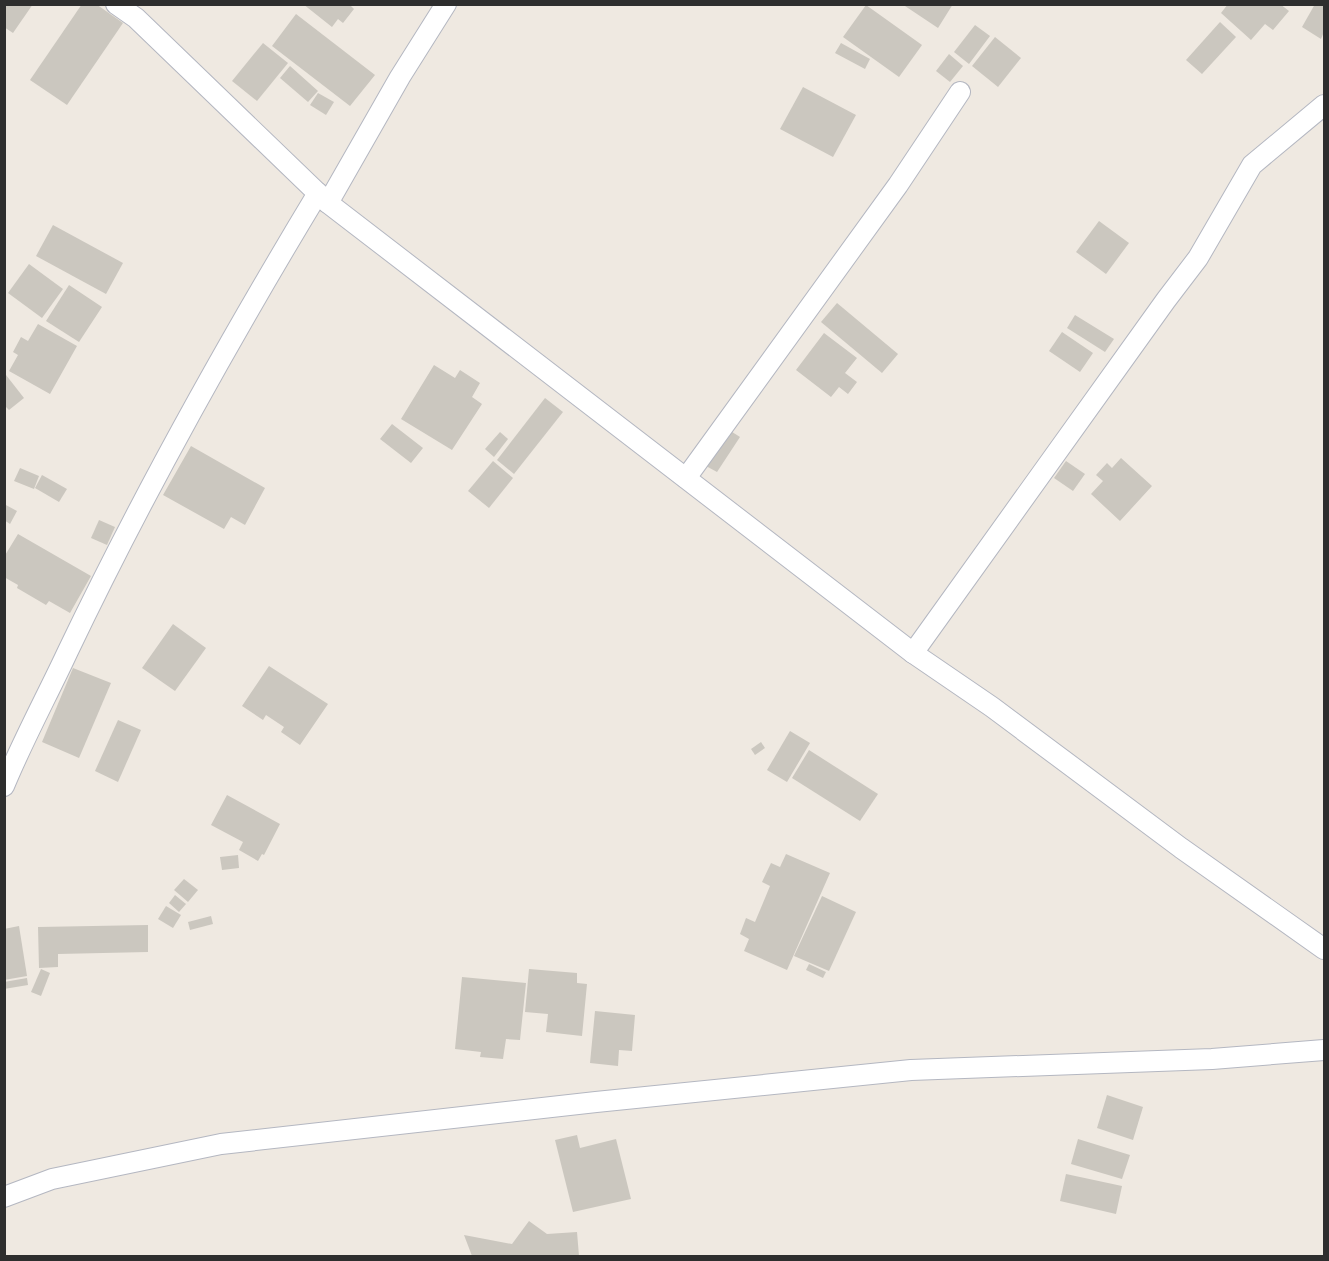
<svg xmlns="http://www.w3.org/2000/svg" width="1329" height="1261" font-family="'IBM Plex Sans',sans-serif">
  <style>
    .building { fill: #cbc7bf }
    .lines { fill: none; stroke-linecap: round; stroke-linejoin: round }
    .street-casing { stroke: #b4b7c1; stroke-width: 22 }
    .street { stroke: #fff; stroke-width: 20 }
  </style>
  <rect width="100%" height="100%" fill="#efe9e1"/>
  <!-- building -->
  <g class="building">
    <polygon points="4,4 33,4 13,33 4,27"/>
    <polygon points="82,4 96,4 123,23 67,105 30,80"/>
    <polygon points="303,4 349,4 354,9 343,23 338,19 332,27"/>
    <polygon points="902,4 953,4 938,28"/>
    <polygon points="1228,4 1280,4 1289,11 1273,30 1265,24 1251,40 1221,13"/>
    <polygon points="1315,4 1324,4 1324,32 1321,39 1302,27"/>
    <polygon points="866,5 922,45 899,77 843,37"/>
    <polygon points="296,14 375,75 350,106 272,46"/>
    <polygon points="1220,22 1236,37 1202,74 1186,60"/>
    <polygon points="975,25 990,36 969,64 954,52"/>
    <polygon points="995,37 1021,58 998,87 972,66"/>
    <polygon points="263,43 288,63 257,101 232,81"/>
    <polygon points="841,43 870,59 865,69 835,53"/>
    <polygon points="949,54 963,66 950,82 936,71"/>
    <polygon points="290,66 318,91 308,102 280,78"/>
    <polygon points="803,87 856,115 833,157 780,129"/>
    <polygon points="318,93 334,102 326,115 310,105"/>
    <polygon points="1099,221 1129,243 1106,274 1076,252"/>
    <polygon points="53,225 123,263 106,294 36,256"/>
    <polygon points="29,264 63,289 42,318 8,293"/>
    <polygon points="69,285 102,307 79,342 46,321"/>
    <polygon points="837,303 898,354 882,373 821,322"/>
    <polygon points="1075,315 1114,339 1105,352 1067,328"/>
    <polygon points="38,324 77,346 50,394 9,371 18,355 13,352 21,337 28,341"/>
    <polygon points="1062,332 1093,353 1080,372 1049,351"/>
    <polygon points="824,333 857,358 845,373 857,382 848,394 839,387 831,397 796,370"/>
    <polygon points="434,365 455,378 460,370 480,383 472,397 482,404 452,450 401,419"/>
    <polygon points="6,375 24,398 9,410 4,405"/>
    <polygon points="545,398 563,412 514,474 497,460"/>
    <polygon points="392,424 423,448 411,463 380,439"/>
    <polygon points="729,430 740,437 717,472 706,466"/>
    <polygon points="500,432 508,439 494,457 485,449"/>
    <polygon points="191,446 265,488 245,525 231,517 224,529 163,495"/>
    <polygon points="1121,458 1152,486 1120,521 1091,494 1103,481 1096,475 1107,463 1112,468"/>
    <polygon points="493,461 513,478 489,508 468,491"/>
    <polygon points="1066,461 1085,474 1073,491 1054,478"/>
    <polygon points="20,468 39,476 34,489 14,481"/>
    <polygon points="42,475 67,489 59,502 35,488"/>
    <polygon points="4,504 17,511 10,524 4,520"/>
    <polygon points="99,520 115,527 107,545 91,538"/>
    <polygon points="18,534 91,576 70,613 49,601 46,605 17,588 18,585 4,577 4,557"/>
    <polygon points="173,624 206,648 175,691 142,668"/>
    <polygon points="269,666 328,704 300,745 281,732 284,727 266,715 263,720 242,706"/>
    <polygon points="73,668 111,683 79,758 42,742"/>
    <polygon points="118,720 141,730 118,782 95,771"/>
    <polygon points="790,731 810,743 787,782 767,770"/>
    <polygon points="761,742 765,748 755,755 751,749"/>
    <polygon points="809,750 878,794 860,821 792,778"/>
    <polygon points="227,795 280,824 264,855 262,854 258,861 239,850 243,842 211,825"/>
    <polygon points="786,854 830,873 787,970 744,951 749,939 740,934 746,918 755,922 770,886 762,882 771,863 780,867"/>
    <polygon points="238,855 239,868 222,870 220,857"/>
    <polygon points="184,879 198,890 188,902 174,890"/>
    <polygon points="175,895 186,904 179,912 169,903"/>
    <polygon points="822,896 856,912 829,971 794,956"/>
    <polygon points="166,906 181,915 173,928 158,919"/>
    <polygon points="211,916 213,924 190,930 188,922"/>
    <polygon points="148,925 148,952 58,954 58,967 39,968 38,927"/>
    <polygon points="19,926 27,976 4,980 4,929"/>
    <polygon points="809,964 826,972 823,978 806,970"/>
    <polygon points="41,969 50,973 41,996 31,992"/>
    <polygon points="529,969 577,973 577,983 587,984 582,1036 546,1032 548,1014 525,1012"/>
    <polygon points="462,977 526,983 520,1040 506,1039 503,1059 480,1057 481,1052 455,1049"/>
    <polygon points="27,978 28,985 4,989 4,982"/>
    <polygon points="595,1011 635,1015 632,1051 619,1050 618,1066 590,1063"/>
    <polygon points="1107,1095 1143,1107 1133,1140 1097,1128"/>
    <polygon points="577,1135 580,1148 616,1139 631,1199 573,1212 555,1140"/>
    <polygon points="1078,1139 1130,1155 1122,1179 1071,1164"/>
    <polygon points="1066,1174 1122,1186 1116,1214 1060,1201"/>
    <polygon points="529,1221 547,1234 577,1232 579,1256 472,1256 464,1235 512,1244"/>
  </g>
  <g class="lines">
    <defs>
      <g id="street">
        <polyline points="116,4 136,18 328,203 913,653 992,707 1181,848 1324,949"/>
        <polyline points="328,203 400,77 446,4"/>
        <polyline points="686,478 898,185 960,92"/>
        <polyline points="913,653 1166,300 1198,258 1252,165 1324,105"/>
        <path d="M4 786C23 740 47 696 68 651 143 494 228 342 318 193"/>
        <polyline points="4,1197 52,1179 221,1144 596,1102 911,1070 1212,1059 1324,1050"/>
      </g>
    </defs>
    <!-- street casing -->
    <use href="#street" class="street-casing"/>
    <!-- street -->
    <use href="#street" class="street"/>
  </g>
  <!-- border -->
  <rect width="1329" height="1261" fill="none" stroke="#2e2e2e" stroke-width="12"/>
</svg>
